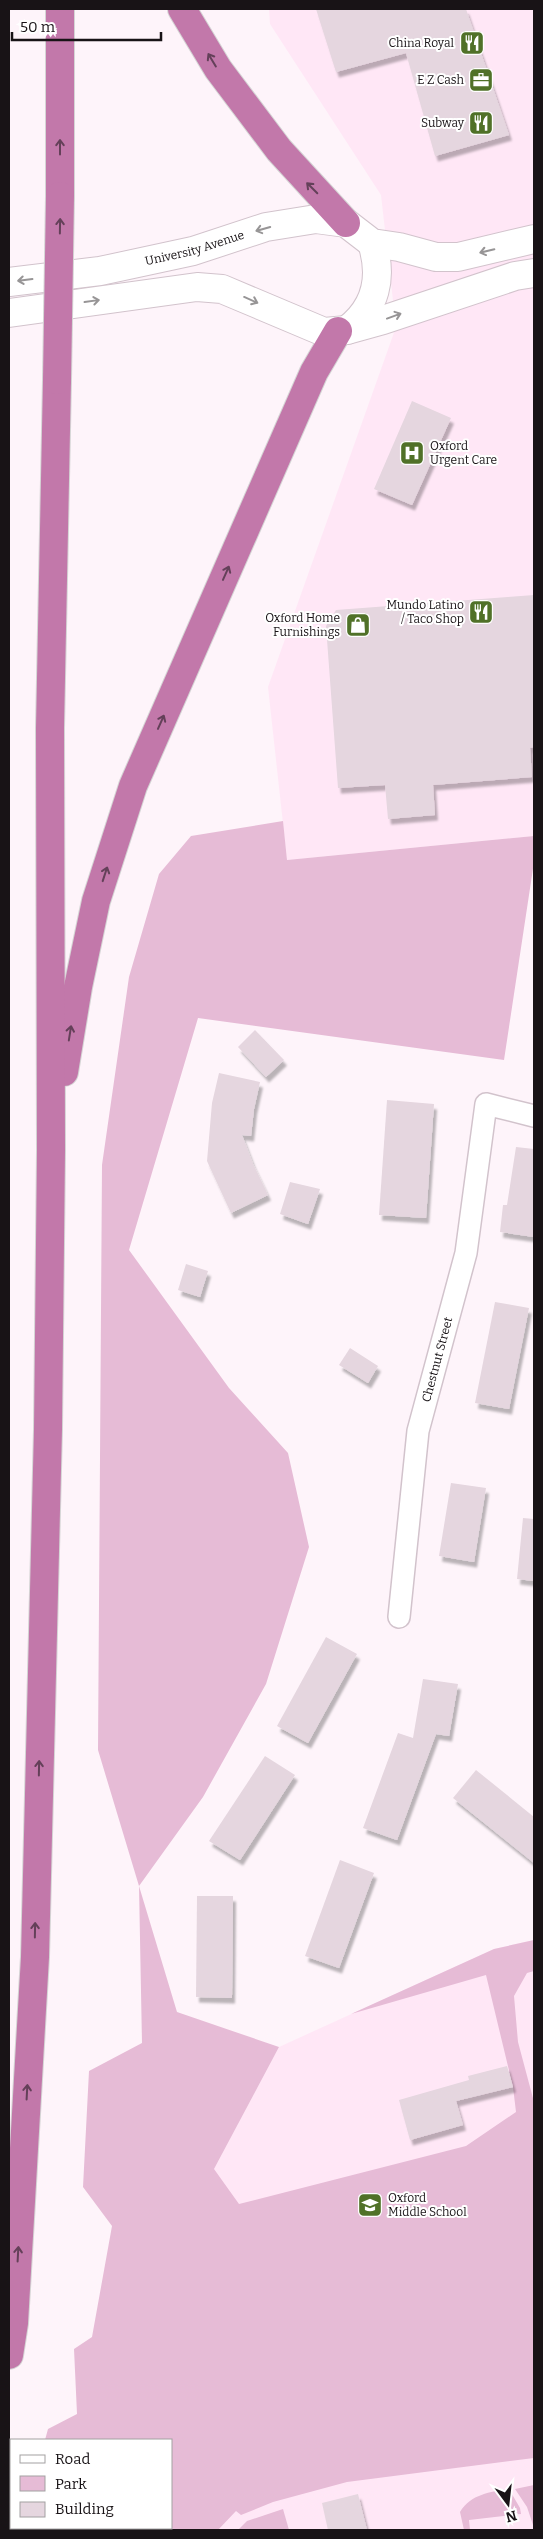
<svg xmlns="http://www.w3.org/2000/svg" width="543" height="2539" font-family="Bitter,serif">
  <style>
    .built { fill: #ffe7f6 }
    .green { fill: #e6bbd6 }
    .building { fill: #e5d6df; filter: url(#shadow) }
    .lines { fill: none; stroke-linecap: round; stroke-linejoin: round }
    .minor-casing { stroke: #d2c3cc; stroke-width: 24 }
    .secondary-casing { stroke: #d2c3cc; stroke-width: 30 }
    .motorway-casing { stroke: #d5d5d5; stroke-width: 30 }
    .minor { stroke: #fff; stroke-width: 21 }
    .secondary { stroke: #fff; stroke-width: 28 }
    .motorway { stroke: #c278aa; stroke-width: 28 }
    .motorway-bridge-casing { stroke: #d5d5d5; stroke-width: 30; stroke-linecap: butt }
    .motorway-bridge { stroke: #c278aa; stroke-width: 28 }
    .oneway { stroke: #644059 }
    .oneway2 { stroke: #979596 }
    .labels { text-anchor: middle; dominant-baseline: central; stroke-width: 4; stroke-linejoin: round; paint-order: stroke }
    .poi-label { font-size: 12px; fill: #181316; stroke: #fff; text-anchor: end }
    .street-label { font-size: 12px; fill: #181316; stroke: #fff }
  </style>
  <defs>
    <filter id="shadow"><feDropShadow dx="3" dy="5.5" stdDeviation="1" flood-color="#0004"/></filter>
  </defs>
  <rect width="100%" height="100%" fill="#fef4fa"/>
  <!-- built -->
  <g class="built">
    <polygon points="269,9 534,9 534,836 287,860 268,687 396,327 381,195 270,24"/>
    <polygon points="534,1940 534,2530 140,2530 171,2528 171,2440 214,2169 279,2047 494,1949"/>
  </g>
  <!-- green -->
  <g class="green">
    <polygon points="283,821 287,860 534,836 534,862 504,1060 198,1018 129,1250 229,1388 288,1453 309,1547 266,1684 203,1797 139,1886 177,2012 279,2047 214,2169 239,2204 466,2146 516,2112 513,2087 486,1975 351,2014 494,1949 534,1940 534,1971 527,1973 514,1996 518,2042 534,2102 534,2458 347,2482 273,2502 241,2515 236,2511 218,2530 23,2530 24,2528 171,2528 171,2440 45,2440 48,2429 77,2414 74,2349 92,2337 112,2226 83,2187 89,2071 142,2043 139,1886 98,1750 102,1165 129,977 159,874 191,836"/>
    <polygon points="534,2485 534,2528 527,2507 515,2489"/>
    <path d="M509 2489 520 2508 521 2514 469 2520 470 2530H464L460 2512C471 2494 490 2492 509 2489Z"/>
    <polygon points="283,2509 289,2530 238,2530 247,2521"/>
  </g>
  <!-- building -->
  <g class="building">
    <polygon points="316,9 466,9 509,135 435,156 406,53 336,72"/>
    <polygon points="412,401 451,418 412,505 374,489"/>
    <polygon points="534,595 534,747 530,748 532,777 433,785 435,815 388,819 385,785 338,788 326,626 336,610"/>
    <polygon points="255,1030 284,1060 266,1077 238,1047"/>
    <polygon points="219,1073 260,1082 254,1109 251,1136 242,1135 253,1164 268,1195 231,1213 207,1161 212,1103"/>
    <polygon points="387,1100 434,1104 426,1218 379,1215"/>
    <polygon points="516,1147 534,1149 534,1237 500,1232 503,1205 507,1205"/>
    <polygon points="290,1182 320,1189 308,1224 280,1214"/>
    <polygon points="186,1264 208,1271 200,1297 178,1290"/>
    <polygon points="495,1302 529,1308 509,1409 475,1403"/>
    <polygon points="350,1348 378,1366 368,1383 339,1365"/>
    <polygon points="451,1483 486,1488 474,1562 439,1556"/>
    <polygon points="523,1518 534,1519 534,1581 517,1579"/>
    <polygon points="326,1637 357,1654 308,1743 277,1726"/>
    <polygon points="423,1679 458,1684 449,1736 436,1734 397,1840 363,1828 398,1733 413,1738"/>
    <polygon points="265,1756 295,1775 240,1860 209,1841"/>
    <polygon points="476,1770 534,1817 534,1863 453,1798"/>
    <polygon points="340,1860 374,1873 339,1968 305,1956"/>
    <polygon points="197,1896 233,1896 232,1998 196,1997"/>
    <polygon points="507,2066 513,2087 456,2101 463,2125 410,2140 399,2100 469,2080 468,2076"/>
    <polygon points="358,2494 367,2530 328,2530 322,2503"/>
  </g>
  <g class="lines">
    <defs>
      <g id="minor">
        <path id="s1" d="M399 1617 418 1431 466 1253 486 1104 534 1116"/>
      </g>
      <g id="secondary">
        <path id="s2" d="M9 282 100 271 193 251 266 227 316 219 346 223 372 243 399 247 436 257H458L534 239"/>
        <polyline points="9,313 197,287 222,289 324,332 347,330 383,320 515,276 534,273"/>
        <path d="M347 330C376 308 383 277 372 243"/>
      </g>
      <g id="motorway">
        <polyline points="182,9 218,69 279,150 346,223"/>
        <polyline points="60,196 60,9"/>
        <polyline points="64,1072 78,987 96,901 133,786 314,372 338,331"/>
        <polyline points="9,2355 14,2323 35,1957 48,1429 51,1150 50,728 57,380"/>
      </g>
    </defs>
    <!-- minor casing -->
    <use href="#minor" class="minor-casing"/>
    <!-- secondary casing -->
    <use href="#secondary" class="secondary-casing"/>
    <!-- motorway casing -->
    <use href="#motorway" class="motorway-casing"/>
    <!-- minor -->
    <use href="#minor" class="minor"/>
    <!-- secondary -->
    <use href="#secondary" class="secondary"/>
    <!-- motorway -->
    <use href="#motorway" class="motorway"/>
    <defs>
      <polyline id="motorway-bridge" points="57,380 60,196"/>
    </defs>
    <!-- motorway-bridge casing -->
    <use href="#motorway-bridge" class="motorway-bridge-casing"/>
    <!-- motorway-bridge -->
    <use href="#motorway-bridge" class="motorway-bridge"/>
  </g>
  <!-- one-way arrows -->
  <defs><path id="oneway-shaft" d="M-6 0H5M1.5-3L5.5 0L1.5 3" fill="none" stroke-width="1.6" stroke-linecap="round" stroke-linejoin="round" transform="scale(1.25)"/></defs>
  <g class="oneway">
    <use href="#oneway-shaft" transform="translate(212 60) rotate(-121)"/>
    <use href="#oneway-shaft" transform="translate(60 147) rotate(-90)"/>
    <use href="#oneway-shaft" transform="translate(312 188) rotate(-135)"/>
    <use href="#oneway-shaft" transform="translate(60 226) rotate(-89)"/>
    <use href="#oneway-shaft" transform="translate(226 573) rotate(-66)"/>
    <use href="#oneway-shaft" transform="translate(161 722) rotate(-66)"/>
    <use href="#oneway-shaft" transform="translate(105 874) rotate(-72)"/>
    <use href="#oneway-shaft" transform="translate(70 1033) rotate(-81)"/>
    <use href="#oneway-shaft" transform="translate(39 1768) rotate(-89)"/>
    <use href="#oneway-shaft" transform="translate(35 1930) rotate(-89)"/>
    <use href="#oneway-shaft" transform="translate(27 2092) rotate(-87)"/>
    <use href="#oneway-shaft" transform="translate(18 2254) rotate(-87)"/>
  </g>
  <g class="oneway2">
    <use href="#oneway-shaft" transform="translate(263 229) rotate(164)"/>
    <use href="#oneway-shaft" transform="translate(487 251) rotate(167)"/>
    <use href="#oneway-shaft" transform="translate(25 280) rotate(173)"/>
    <use href="#oneway-shaft" transform="translate(251 300) rotate(24)"/>
    <use href="#oneway-shaft" transform="translate(92 301) rotate(-8)"/>
    <use href="#oneway-shaft" transform="translate(394 316) rotate(-20)"/>
  </g>
  <!-- icons -->
  <defs>
    <symbol id="restaurant-square" viewBox="-11 -11 22 22"><rect x="-9" y="-9" width="18" height="18" rx="4" fill="#507128" stroke="#fff"/><path d="M-5-6h1v4h1v-4h1v4h1v-4h1v5L-1.5 .5V6h-2V.5L-5-1ZM5-6V6H3V1.5H1.5Q1.5-4 5-6Z" fill="#fff"/></symbol>
    <symbol id="office-square" viewBox="-11 -11 22 22"><rect x="-9" y="-9" width="18" height="18" rx="4" fill="#507128" stroke="#fff"/><path d="M-6-3h4V-5.5h4V-3h4V5H-6ZM-1-4.5V-3h2v-1.5ZM-6 0V1H6V0Z" fill="#fff"/></symbol>
    <symbol id="hospital-square" viewBox="-11 -11 22 22"><rect x="-9" y="-9" width="18" height="18" rx="4" fill="#507128" stroke="#fff"/><path d="M-5-5h3v3.5h4V-5h3V5h-3V1.5h-4V5h-3Z" fill="#fff"/></symbol>
    <symbol id="shop-square" viewBox="-11 -11 22 22"><rect x="-9" y="-9" width="18" height="18" rx="4" fill="#507128" stroke="#fff"/><path d="M-5-2.5h2.3a2.7 3.5 0 0 1 5.4 0H5L5.5 6h-11ZM-1.5-2.5h3a1.5 2.3 0 0 0-3 0Z" fill="#fff"/></symbol>
    <symbol id="school-square" viewBox="-11 -11 22 22"><rect x="-9" y="-9" width="18" height="18" rx="4" fill="#507128" stroke="#fff"/><path d="M0-5L7-2L0 1L-7-2ZM-4 1L0 2.5L4 1V4Q0 6-4 4Z" fill="#fff"/></symbol>
  </defs>
  <g fill-rule="evenodd">
    <use href="#restaurant-square" x="458" y="29" width="28" height="28"/>
    <use href="#office-square" x="467" y="66" width="28" height="28"/>
    <use href="#restaurant-square" x="467" y="109" width="28" height="28"/>
    <use href="#hospital-square" x="398" y="439" width="28" height="28"/>
    <use href="#restaurant-square" x="467" y="598" width="28" height="28"/>
    <use href="#shop-square" x="344" y="611" width="28" height="28"/>
    <use href="#school-square" x="356" y="2191" width="28" height="28"/>
  </g>
  <g class="labels">
    <!-- poi labels -->
    <g class="poi-label">
      <text x="454" y="43">China Royal</text>
      <text x="464" y="80">E Z Cash</text>
      <text x="464" y="123">Subway</text>
      <text x="430" y="446" text-anchor="start">Oxford<tspan x="430" dy="14">Urgent Care</tspan></text>
      <text x="464" y="605">Mundo Latino<tspan x="464" dy="14">/ Taco Shop</tspan></text>
      <text x="340" y="618">Oxford Home<tspan x="340" dy="14">Furnishings</tspan></text>
      <text x="388" y="2198" text-anchor="start">Oxford<tspan x="388" dy="14">Middle School</tspan></text>
    </g>
    <!-- street labels -->
    <g class="street-label">
      <text stroke="none"><textPath href="#s2" startOffset="189">University Avenue</textPath></text>
      <text stroke="none"><textPath href="#s1" startOffset="261">Chestnut Street</textPath></text>
    </g>
  </g>
  <!-- border -->
  <rect width="543" height="2539" fill="none" stroke="#181316" stroke-width="20"/>
  <!-- legend -->
  <rect x="10" y="2439" width="162" height="90" fill="#ffffff" stroke="#a3a1a2"/>
  <rect x="20" y="2455" width="25" height="8" fill="#ffffff" stroke="#a3a1a2"/>
  <text x="55" y="2464" font-size="15" fill="#181316">Road</text>
  <rect x="20" y="2476" width="25" height="15" fill="#e6bbd6" stroke="#a3a1a2"/>
  <text x="55" y="2489" font-size="15" fill="#181316">Park</text>
  <rect x="20" y="2502" width="25" height="15" fill="#e5d6df" stroke="#a3a1a2"/>
  <text x="55" y="2514" font-size="15" fill="#181316">Building</text>
  <!-- north arrow -->
  <g transform="translate(508 2504) rotate(165)" stroke="#ffffff" stroke-width="4" paint-order="stroke">
  <path d="M0-4L9 19L0 12L-9 19Z" fill="#181316"/>
  <text y="-8" font-size="14" font-weight="bold" text-anchor="middle" fill="#181316">N</text>
  </g>
  <!-- scale -->
  <path d="M12 32v8h149v-8" fill="none" stroke="#181316" stroke-width="2.5"/>
  <text x="20" y="32" font-size="15" fill="#181316" stroke="#ffffff" stroke-width="4" paint-order="stroke">50 m</text>
</svg>
